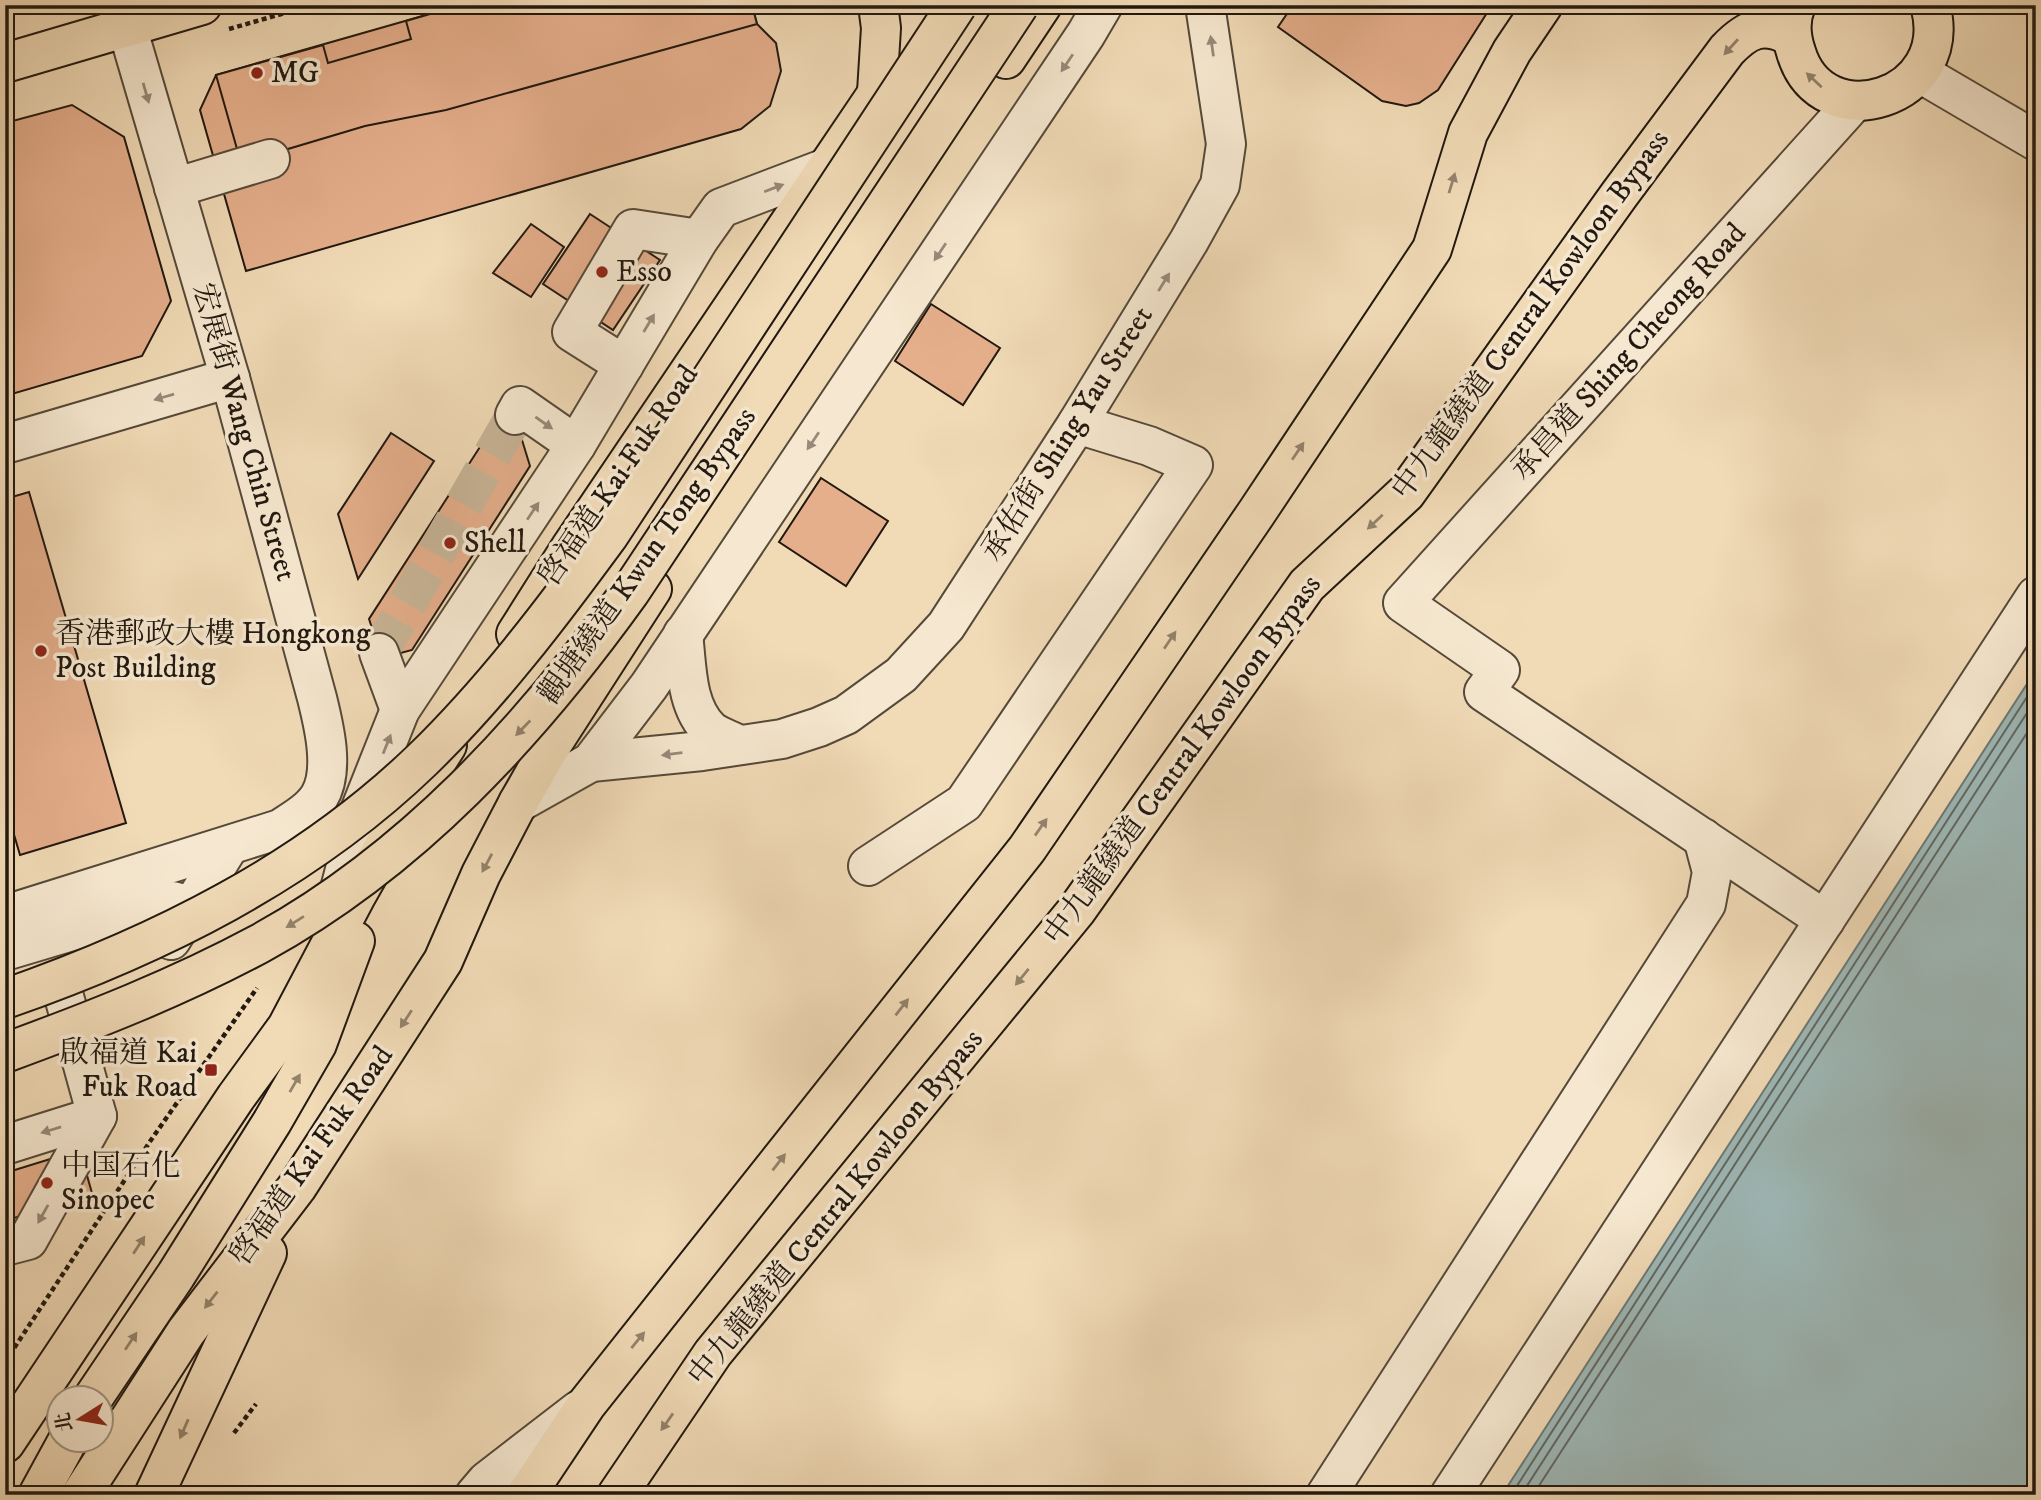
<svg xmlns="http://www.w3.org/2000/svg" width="2041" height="1500" font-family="'IM FELL DW Pica','Noto Serif TC',serif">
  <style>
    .water { fill: #9eb9b8; stroke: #6c7975; stroke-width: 2 }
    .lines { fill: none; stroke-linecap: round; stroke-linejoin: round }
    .shore { stroke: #606864; stroke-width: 2 }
    .building { fill: #e5af8c; stroke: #211810; stroke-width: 2 }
    .minor-tunnel { stroke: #c7b496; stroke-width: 38; stroke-dasharray: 38 19; stroke-linecap: butt }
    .minor-casing { stroke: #55493a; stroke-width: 42 }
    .major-casing { stroke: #211810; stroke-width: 42 }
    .highway-casing { stroke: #211810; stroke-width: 42 }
    .path { stroke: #211810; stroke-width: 4.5; stroke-dasharray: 5 3.5; stroke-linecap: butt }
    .minor { stroke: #f6e8d0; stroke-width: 38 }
    .major { stroke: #f1dbb7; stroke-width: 38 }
    .highway { stroke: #f1dbb7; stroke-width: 38 }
    .highway-bridge-casing { stroke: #211810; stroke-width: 42; stroke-linecap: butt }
    .highway-bridge { stroke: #f1dbb7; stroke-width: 38 }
    .oneway { fill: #968a7a }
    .oneway2 { fill: #93836c }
    .poi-dot { fill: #8f2418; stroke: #f6e8d0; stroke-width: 2.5 }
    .labels { text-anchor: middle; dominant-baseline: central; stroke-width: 7; stroke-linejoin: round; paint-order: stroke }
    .poi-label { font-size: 30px; fill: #211810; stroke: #f6e8d0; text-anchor: start }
    .street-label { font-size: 30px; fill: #211810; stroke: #f6e8d0 }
  </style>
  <rect width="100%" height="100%" fill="#f1dbb7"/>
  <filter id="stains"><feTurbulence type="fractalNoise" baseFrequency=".00286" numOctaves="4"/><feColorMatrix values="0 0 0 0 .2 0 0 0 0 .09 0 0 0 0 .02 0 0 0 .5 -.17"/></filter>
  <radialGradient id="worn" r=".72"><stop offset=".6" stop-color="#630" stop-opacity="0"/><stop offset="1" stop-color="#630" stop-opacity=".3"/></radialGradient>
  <!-- water -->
  <polygon class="water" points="2036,670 2036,1495 1502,1495"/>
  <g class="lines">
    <!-- shore -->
    <g class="shore">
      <polyline points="1511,1495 2036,683"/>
      <polyline points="1521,1495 2036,699"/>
      <polyline points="1533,1495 2036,719"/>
    </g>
  </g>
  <!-- building -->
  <g class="building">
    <polygon points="461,5 752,5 757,24 776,43 781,71 770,106 741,129 246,271 200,110 216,75"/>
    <polygon points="461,5 752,5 757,24 446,110 365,126 241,163 216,75 323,45 328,63 411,39 406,21"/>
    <polygon points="1293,5 1492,5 1438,90 1419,103 1406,106 1382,101 1278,27"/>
    <polygon points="72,105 124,137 171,301 142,356 5,396 5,123"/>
    <polygon points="590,214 660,260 613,330 543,284"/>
    <polygon points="531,224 564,247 531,297 493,273"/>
    <polygon points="931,304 1000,348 963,405 895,361"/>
    <polygon points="518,427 530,466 412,650 382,658 369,619 487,436"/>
    <polygon points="391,433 434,461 358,579 338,514"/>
    <polygon points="821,478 888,521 846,586 779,542"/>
    <polygon points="29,492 126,823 20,855 5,804 5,499"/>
    <polygon points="89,1147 96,1168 86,1172 92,1193 5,1221 5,1173"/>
  </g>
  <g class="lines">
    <!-- minor-tunnel -->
    <polyline class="minor-tunnel" points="379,653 515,415"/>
    <defs>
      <g id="minor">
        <polyline points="1920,73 2036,141"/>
        <polyline points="174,188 270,159"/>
        <polyline points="624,365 572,332 633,229 699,239"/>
        <polyline points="515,415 520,406 576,445"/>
        <polyline points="5,444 230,378"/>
        <path d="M683 634C687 665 685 706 710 730 717 736 730 740 739 745"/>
        <polyline points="379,653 400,710"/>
        <polyline points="591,762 702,751 782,739 819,727 846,715 901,675 946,626 1077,424 1189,241 1220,185 1226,144 1205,5"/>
        <polyline points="518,803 591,762 649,686 1086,34 1103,5"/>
        <polyline points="868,866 964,803 1193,465 1149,446 1077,424"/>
        <path d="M5 915 280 829C294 820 310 811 319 797 335 771 324 726 317 698L230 378 127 27"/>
        <polyline points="333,916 361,808 400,710 576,445 699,239 721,208 826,168"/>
        <polyline points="1825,920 1484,692 1500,670 1403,603 1855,101"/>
        <polyline points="171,940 229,846"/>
        <polyline points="5,951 172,901 192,906"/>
        <polyline points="5,1145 97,1116"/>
        <polyline points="5,1246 28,1240 97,1116 63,993"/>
        <polyline points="475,1495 487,1481 579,1410"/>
        <polyline points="1326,1495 1706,904 1712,872 1703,838"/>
        <polyline points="1450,1495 2036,596"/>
      </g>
      <g id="major">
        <path d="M1796 5C1789 21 1791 37 1796 52 1822 140 1957 99 1930 5"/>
        <polyline points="5,63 202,5"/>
        <polyline points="877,92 881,28 878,5"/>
      </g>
      <g id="highway">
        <polyline points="1006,59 1042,5"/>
        <polyline points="516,634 571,547 885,82"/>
        <polyline points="93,1398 176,1275 272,1122 317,1044 355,941"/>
        <polyline points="5,1443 236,1097 287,1027 356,896 395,827 447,745"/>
        <polyline points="38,1495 68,1440"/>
        <polyline points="81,1495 186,1332 297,1187 443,961 481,874 518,803 547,752 652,589"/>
        <polyline points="154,1495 267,1253"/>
        <polyline points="526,1495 586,1405 1027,849 1098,745 1257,512 1432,249 1468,133 1512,51 1543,5"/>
        <path d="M617 1495 713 1353 1076 911 1307 585 1406 493 1619 195 1727 50C1748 28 1763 22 1791 36"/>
      </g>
    </defs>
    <!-- minor casing -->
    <use href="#minor" class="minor-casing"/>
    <!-- major casing -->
    <use href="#major" class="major-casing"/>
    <!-- highway casing -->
    <use href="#highway" class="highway-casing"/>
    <!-- path -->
    <g class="path">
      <polyline points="229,29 313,5"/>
      <polyline points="5,1362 151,1140 257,988"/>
      <polyline points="234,1433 256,1404"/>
    </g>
    <!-- minor -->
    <use href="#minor" class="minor"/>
    <!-- major -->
    <use href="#major" class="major"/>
    <!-- highway -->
    <use href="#highway" class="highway"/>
    <defs>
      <g id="highway-bridge">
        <path d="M5 999C157 946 305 873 422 760 492 692 551 614 609 535L957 5"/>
        <path d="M5 1053C92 1021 177 988 259 944 411 861 530 731 630 592L1019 5"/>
      </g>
    </defs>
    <!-- highway-bridge casing -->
    <use href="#highway-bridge" class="highway-bridge-casing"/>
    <!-- highway-bridge -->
    <use href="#highway-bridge" class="highway-bridge"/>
  </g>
  <!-- one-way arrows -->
  <defs><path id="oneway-solid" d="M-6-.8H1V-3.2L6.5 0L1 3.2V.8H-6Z" transform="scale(1.75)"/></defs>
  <g class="oneway">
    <use href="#oneway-solid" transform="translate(1212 46) rotate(-98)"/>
    <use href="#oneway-solid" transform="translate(1067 63) rotate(124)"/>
    <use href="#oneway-solid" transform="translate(146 93) rotate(74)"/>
    <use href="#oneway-solid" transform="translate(774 188) rotate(-21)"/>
    <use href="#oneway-solid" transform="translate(940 252) rotate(124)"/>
    <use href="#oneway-solid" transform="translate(1164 282) rotate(-58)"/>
    <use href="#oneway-solid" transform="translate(649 323) rotate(-59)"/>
    <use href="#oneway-solid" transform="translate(164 397) rotate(164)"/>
    <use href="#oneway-solid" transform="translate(544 423) rotate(35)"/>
    <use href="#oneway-solid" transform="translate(813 441) rotate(124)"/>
    <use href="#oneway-solid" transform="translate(533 511) rotate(-56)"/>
    <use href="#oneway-solid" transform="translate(387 744) rotate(-68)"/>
    <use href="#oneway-solid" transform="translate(672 754) rotate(173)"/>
    <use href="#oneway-solid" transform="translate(51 1130) rotate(163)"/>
    <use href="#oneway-solid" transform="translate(43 1214) rotate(119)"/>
  </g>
  <g class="oneway2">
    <use href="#oneway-solid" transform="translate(1731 47) rotate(132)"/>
    <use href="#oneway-solid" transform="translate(1814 80) rotate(-137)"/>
    <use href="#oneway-solid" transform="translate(1452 183) rotate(-73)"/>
    <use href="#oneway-solid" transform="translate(1298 451) rotate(-56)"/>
    <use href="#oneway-solid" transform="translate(1375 522) rotate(137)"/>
    <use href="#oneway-solid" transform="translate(1170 640) rotate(-56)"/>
    <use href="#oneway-solid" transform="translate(523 728) rotate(134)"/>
    <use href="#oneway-solid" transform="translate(1041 827) rotate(-55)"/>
    <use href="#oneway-solid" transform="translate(487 863) rotate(118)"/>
    <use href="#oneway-solid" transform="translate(295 922) rotate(148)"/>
    <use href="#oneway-solid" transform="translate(1022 977) rotate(129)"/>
    <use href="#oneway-solid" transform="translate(902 1007) rotate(-52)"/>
    <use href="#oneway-solid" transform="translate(406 1019) rotate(123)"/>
    <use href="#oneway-solid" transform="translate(295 1083) rotate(-60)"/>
    <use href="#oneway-solid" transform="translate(779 1162) rotate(-52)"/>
    <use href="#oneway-solid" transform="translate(139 1245) rotate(-57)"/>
    <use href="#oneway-solid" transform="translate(211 1300) rotate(128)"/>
    <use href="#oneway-solid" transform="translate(638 1340) rotate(-51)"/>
    <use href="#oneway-solid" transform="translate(131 1341) rotate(-56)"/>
    <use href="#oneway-solid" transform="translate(667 1422) rotate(125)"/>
    <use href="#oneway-solid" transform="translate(184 1429) rotate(114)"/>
  </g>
  <!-- markers -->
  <g class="poi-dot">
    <circle cx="257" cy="73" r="7"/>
    <circle cx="602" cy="272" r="7"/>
    <circle cx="450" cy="543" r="7"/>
    <circle cx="41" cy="651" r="7"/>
    <rect x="204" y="1063" width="14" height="14" rx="3.5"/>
    <circle cx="47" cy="1183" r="7"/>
  </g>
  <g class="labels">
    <!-- poi labels -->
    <g class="poi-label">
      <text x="271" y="73">MG</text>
      <text x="616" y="272">Esso</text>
      <text x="464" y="543">Shell</text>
      <text x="55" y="634">香港郵政大樓 Hongkong<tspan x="55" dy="34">Post Building</tspan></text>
      <text x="197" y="1053" text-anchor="end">啟福道 Kai<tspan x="197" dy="34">Fuk Road</tspan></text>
      <text x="61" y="1166">中国石化<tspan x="61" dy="34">Sinopec</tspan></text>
    </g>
    <!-- street labels -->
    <g class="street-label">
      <text transform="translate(1531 315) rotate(-54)">中九龍繞道 Central Kowloon Bypass</text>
      <text transform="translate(1629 352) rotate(-48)">承昌道 Shing Cheong Road</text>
      <text transform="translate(244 432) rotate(74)">宏展街 Wang Chin Street</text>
      <text transform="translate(1068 434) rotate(-58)">承佑街 Shing Yau Street</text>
      <text transform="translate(619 476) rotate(-56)">啓福道 Kai Fuk Road</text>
      <text transform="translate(648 556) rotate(-55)">觀塘繞道 Kwun Tong Bypass</text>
      <text transform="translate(1183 760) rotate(-54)">中九龍繞道 Central Kowloon Bypass</text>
      <text transform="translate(312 1156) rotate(-55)">啓福道 Kai Fuk Road</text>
      <text transform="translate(836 1208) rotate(-51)">中九龍繞道 Central Kowloon Bypass</text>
    </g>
  </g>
  <!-- margin -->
  <rect width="2041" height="1500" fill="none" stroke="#f1dbb7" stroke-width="28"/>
  <rect x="7" y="7" width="2027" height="1486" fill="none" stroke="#211810" stroke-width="3.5"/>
  <rect x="14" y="14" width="2013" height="1472" fill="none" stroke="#211810" stroke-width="2"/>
  <!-- north arrow -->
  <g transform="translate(80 1419) rotate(259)"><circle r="33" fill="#f6e8d0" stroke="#a19583" stroke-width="2"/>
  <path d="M0-5L12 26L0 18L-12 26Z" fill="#8f2418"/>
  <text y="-10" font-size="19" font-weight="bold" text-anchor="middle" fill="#211810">北</text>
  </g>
  <rect width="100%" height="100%" filter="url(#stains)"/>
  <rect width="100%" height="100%" fill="url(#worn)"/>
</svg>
